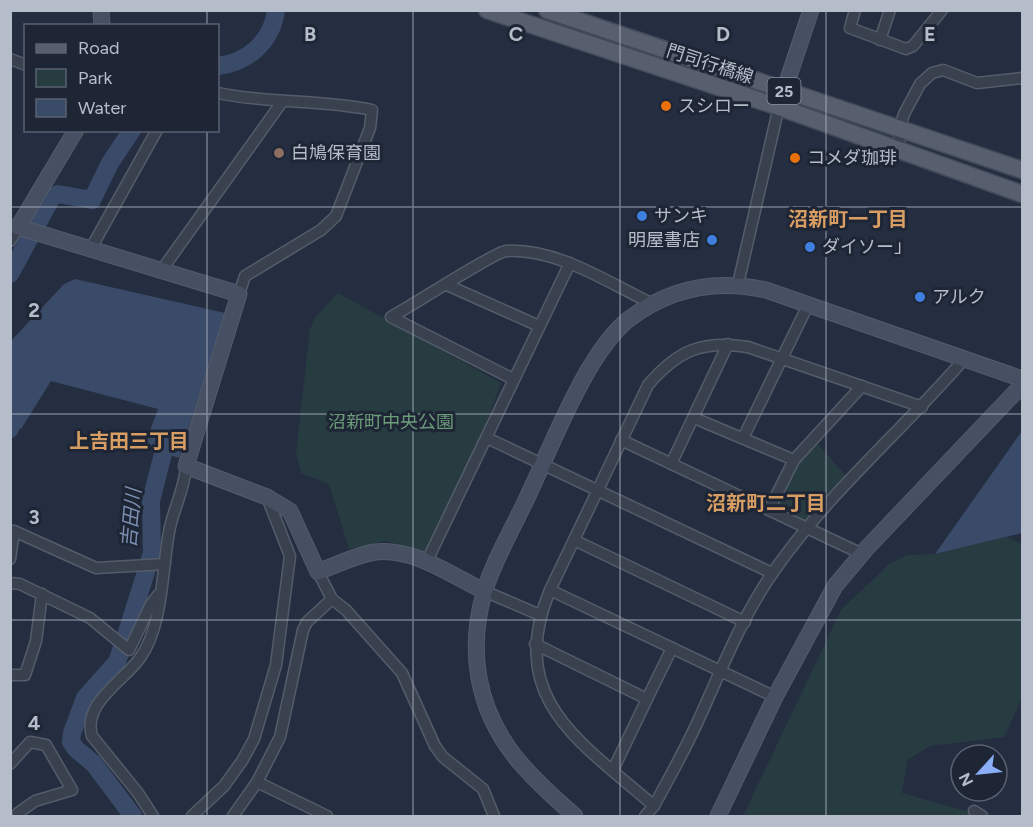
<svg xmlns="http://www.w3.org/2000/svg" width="1033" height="827" font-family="Figtree,'Noto Sans JP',sans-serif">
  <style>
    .green { fill: #273c41 }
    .water { fill: #3a4b69 }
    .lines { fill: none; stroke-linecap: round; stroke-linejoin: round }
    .river { stroke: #3a4b69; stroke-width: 18 }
    .street-casing { stroke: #545c6a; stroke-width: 13 }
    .secondary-casing { stroke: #545c6a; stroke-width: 17 }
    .primary-casing { stroke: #424a59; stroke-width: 19 }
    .street { stroke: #39414f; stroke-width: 10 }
    .secondary { stroke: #474f63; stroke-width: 15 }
    .primary { stroke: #575f6f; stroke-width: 16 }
    .grid { fill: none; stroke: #b5bcca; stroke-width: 1.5; stroke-opacity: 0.55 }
    .food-dot { fill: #e8710a; stroke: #1e2635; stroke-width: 2 }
    .education-dot { fill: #8d6e63; stroke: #1e2635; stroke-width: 2 }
    .shop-dot { fill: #3f7fe0; stroke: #1e2635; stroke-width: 2 }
    .labels { text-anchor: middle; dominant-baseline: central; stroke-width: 6; stroke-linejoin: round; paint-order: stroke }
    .shield { fill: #1e2635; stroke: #888f9d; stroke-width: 1.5 }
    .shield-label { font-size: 16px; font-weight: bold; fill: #b5bcca }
    .street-label { font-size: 18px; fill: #b5bcca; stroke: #1e2635 }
    .poi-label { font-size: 18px; fill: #b5bcca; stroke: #1e2635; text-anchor: start }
    .park-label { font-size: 18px; fill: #6c9b7a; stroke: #1e2635 }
    .neighbourhood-label { font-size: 20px; font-weight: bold; fill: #d79d63; stroke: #1e2635 }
    .water-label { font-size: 20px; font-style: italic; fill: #7c8fb2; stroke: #1e2635 }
    .grid-label { font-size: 20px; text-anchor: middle; font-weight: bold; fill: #b5bcca; stroke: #1e2635; stroke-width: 6; stroke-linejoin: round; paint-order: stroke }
  </style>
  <rect width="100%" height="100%" fill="#242e40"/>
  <!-- green -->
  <g class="green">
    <polygon points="338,293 501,383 483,432 427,553 386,541 349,549 329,484 301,473 296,453 310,329 317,315"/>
    <polygon points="817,443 848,478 806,524 775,509 794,463"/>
    <polygon points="1007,537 1022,544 1022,698 1004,737 930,746 907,760 902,793 984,816 743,816 841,610 888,565 907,555 935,554"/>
  </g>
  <!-- water -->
  <g class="water">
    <polygon points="75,279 225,313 179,458 144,446 158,409 51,381 21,429 11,419 11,341 64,284"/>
    <polygon points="1022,431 1022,533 935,554"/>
  </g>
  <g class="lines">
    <!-- river -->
    <g class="river">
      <path d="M218 66C247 63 272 42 276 10"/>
      <polyline points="10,274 52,197 58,194 92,200 110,163 132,130"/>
      <polyline points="10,429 20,401"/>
      <polyline points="133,816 94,764 76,749 71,742 72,733 85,698 117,662 127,632 152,553 151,501 169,430"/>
    </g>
    <defs>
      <g id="street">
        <polyline points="855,10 850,28 906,49 913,46 942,10"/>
        <polyline points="880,40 890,10"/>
        <polyline points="10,59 26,65"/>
        <path d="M218 93C269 104 321 99 372 110L370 128 336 216 321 230 245 276 239 294"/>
        <polyline points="900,152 899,129 904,114 920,84 932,73 943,70 977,83 1022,78"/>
        <polyline points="10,225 18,227 10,241"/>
        <polyline points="90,250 157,130"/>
        <polyline points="161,271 282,102"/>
        <polyline points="738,284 780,102"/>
        <polyline points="447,285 539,326"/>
        <path d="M513 379 391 317C408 308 495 252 506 251 557 248 607 282 651 303"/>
        <polyline points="694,418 794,460 862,386"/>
        <polyline points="487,438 772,573"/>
        <polyline points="743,438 808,305"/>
        <polyline points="621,440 862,554"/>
        <polyline points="671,464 728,344"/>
        <polyline points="769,510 794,460"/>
        <polyline points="574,540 745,622"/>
        <polyline points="10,559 14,531 96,568 165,564"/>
        <polyline points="426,563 570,263"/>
        <polyline points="318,572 332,599 346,610 402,673 435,746 443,757 483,789 494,816"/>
        <polyline points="10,583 20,584 90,618 129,650 151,604 158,595"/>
        <polyline points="550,590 775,697"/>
        <polyline points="484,591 540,615"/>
        <polyline points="535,644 647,699 672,648"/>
        <polyline points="10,675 25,675 36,641 42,594"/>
        <polyline points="10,764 30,742 46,745 72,790 35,801 18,813 19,816"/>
        <polyline points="613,770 647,699"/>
        <polyline points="257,782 327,816"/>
        <path d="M654 806C581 742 505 700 550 590L648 385C678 350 702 340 748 347L922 407"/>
        <polyline points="974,811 982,816"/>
        <path d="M153 816 138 793 92 736C82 703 124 681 140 658 163 626 162 570 169 532 173 509 185 489 186 466"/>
        <polyline points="192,816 224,786 242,761 254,739 276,665 290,556 267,497"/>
        <polyline points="233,816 257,782 280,737 303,630 307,622 332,599"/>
        <path d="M645 816 654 806C669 778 685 750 698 721 721 671 742 616 774 571 828 493 903 430 965 358"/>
      </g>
      <g id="secondary">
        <polyline points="101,10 102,26"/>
        <polyline points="784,91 811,10"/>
        <path d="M76 130 18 227 239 294 186 466 267 497 290 511 318 572C336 565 356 555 375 552 413 547 452 576 484 591"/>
        <path d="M575 816C530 777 490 740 479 678 474 650 476 621 484 593 493 562 511 532 525 502 550 451 586 352 629 319 671 287 716 279 766 290L1022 379"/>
        <polyline points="718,816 775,697 835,586 866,549 1022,385"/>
      </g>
      <g id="primary">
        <polyline points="487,10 779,107 1022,194"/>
        <polyline points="547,10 1022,170"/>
      </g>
    </defs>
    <!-- street casing -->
    <use href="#street" class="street-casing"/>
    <!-- secondary casing -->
    <use href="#secondary" class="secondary-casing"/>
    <!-- primary casing -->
    <use href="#primary" class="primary-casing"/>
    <!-- street -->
    <use href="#street" class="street"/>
    <!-- secondary -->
    <use href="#secondary" class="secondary"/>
    <!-- primary -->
    <use href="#primary" class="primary"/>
  </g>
  <!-- grid -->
  <path class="grid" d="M207 10V26M413 10V816M620 10V816M826 10V816M207 130V816M10 207H1022M10 414H1022M10 620H1022"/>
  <!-- markers -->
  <g class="food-dot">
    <circle cx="666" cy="106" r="6"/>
    <circle cx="795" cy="158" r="6"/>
  </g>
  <circle class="education-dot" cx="279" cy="153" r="6"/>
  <g class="shop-dot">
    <circle cx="642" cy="216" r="6"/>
    <circle cx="712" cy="240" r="6"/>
    <circle cx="810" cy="247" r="6"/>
    <circle cx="920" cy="297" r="6"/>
  </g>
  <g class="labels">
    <!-- shield labels -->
    <rect class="shield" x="767.5" y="78" width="33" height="26" rx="4.5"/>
    <g class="shield-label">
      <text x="784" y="91">25</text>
    </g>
    <!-- street labels -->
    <g class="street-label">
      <text transform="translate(710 64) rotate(18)">門司行橋線</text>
    </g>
    <!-- poi labels -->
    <g class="poi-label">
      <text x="678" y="106">スシロー</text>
      <text x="291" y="153">白鳩保育園</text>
      <text x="807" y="158">コメダ珈琲</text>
      <text x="654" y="216">サンキ</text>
      <text x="700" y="240" text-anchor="end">明屋書店</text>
      <text x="822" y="247">ダイソー」</text>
      <text x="932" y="297">アルク</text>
    </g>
    <!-- park labels -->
    <g class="park-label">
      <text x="391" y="422">沼新町中央公園</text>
    </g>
    <!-- neighbourhood labels -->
    <g class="neighbourhood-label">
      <text x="848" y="219">沼新町一丁目</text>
      <text x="129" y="441">上吉田三丁目</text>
      <text x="766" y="503">沼新町二丁目</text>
    </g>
    <!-- water labels -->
    <g class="water-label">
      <text transform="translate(131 518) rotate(-85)">吉田川</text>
    </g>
  </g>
  <g class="grid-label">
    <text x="310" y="41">B</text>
    <text x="516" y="41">C</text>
    <text x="723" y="41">D</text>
    <text x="930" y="41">E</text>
    <text x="34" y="317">2</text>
    <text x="34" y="524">3</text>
    <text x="34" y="730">4</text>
  </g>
  <!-- border -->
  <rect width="1033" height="827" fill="none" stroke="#b5bcca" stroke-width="24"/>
  <!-- legend -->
  <rect x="24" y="24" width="195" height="108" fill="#1e2635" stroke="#5a6271" stroke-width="1.5"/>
  <rect x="36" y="44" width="30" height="9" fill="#575f6f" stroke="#5a6271" stroke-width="1.5"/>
  <text x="78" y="54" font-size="18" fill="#b5bcca">Road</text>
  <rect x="36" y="69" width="30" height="18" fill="#273c41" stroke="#5a6271" stroke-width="1.5"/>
  <text x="78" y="84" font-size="18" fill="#b5bcca">Park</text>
  <rect x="36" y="99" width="30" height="18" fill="#3a4b69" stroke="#5a6271" stroke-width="1.5"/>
  <text x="78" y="114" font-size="18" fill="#b5bcca">Water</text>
  <!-- north arrow -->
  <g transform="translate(979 773) rotate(243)"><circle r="28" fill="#1e2635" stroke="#5a6271" stroke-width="1.5"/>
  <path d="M0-4.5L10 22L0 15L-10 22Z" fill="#8baef9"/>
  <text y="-9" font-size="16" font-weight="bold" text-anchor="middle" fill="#b5bcca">N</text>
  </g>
</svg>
